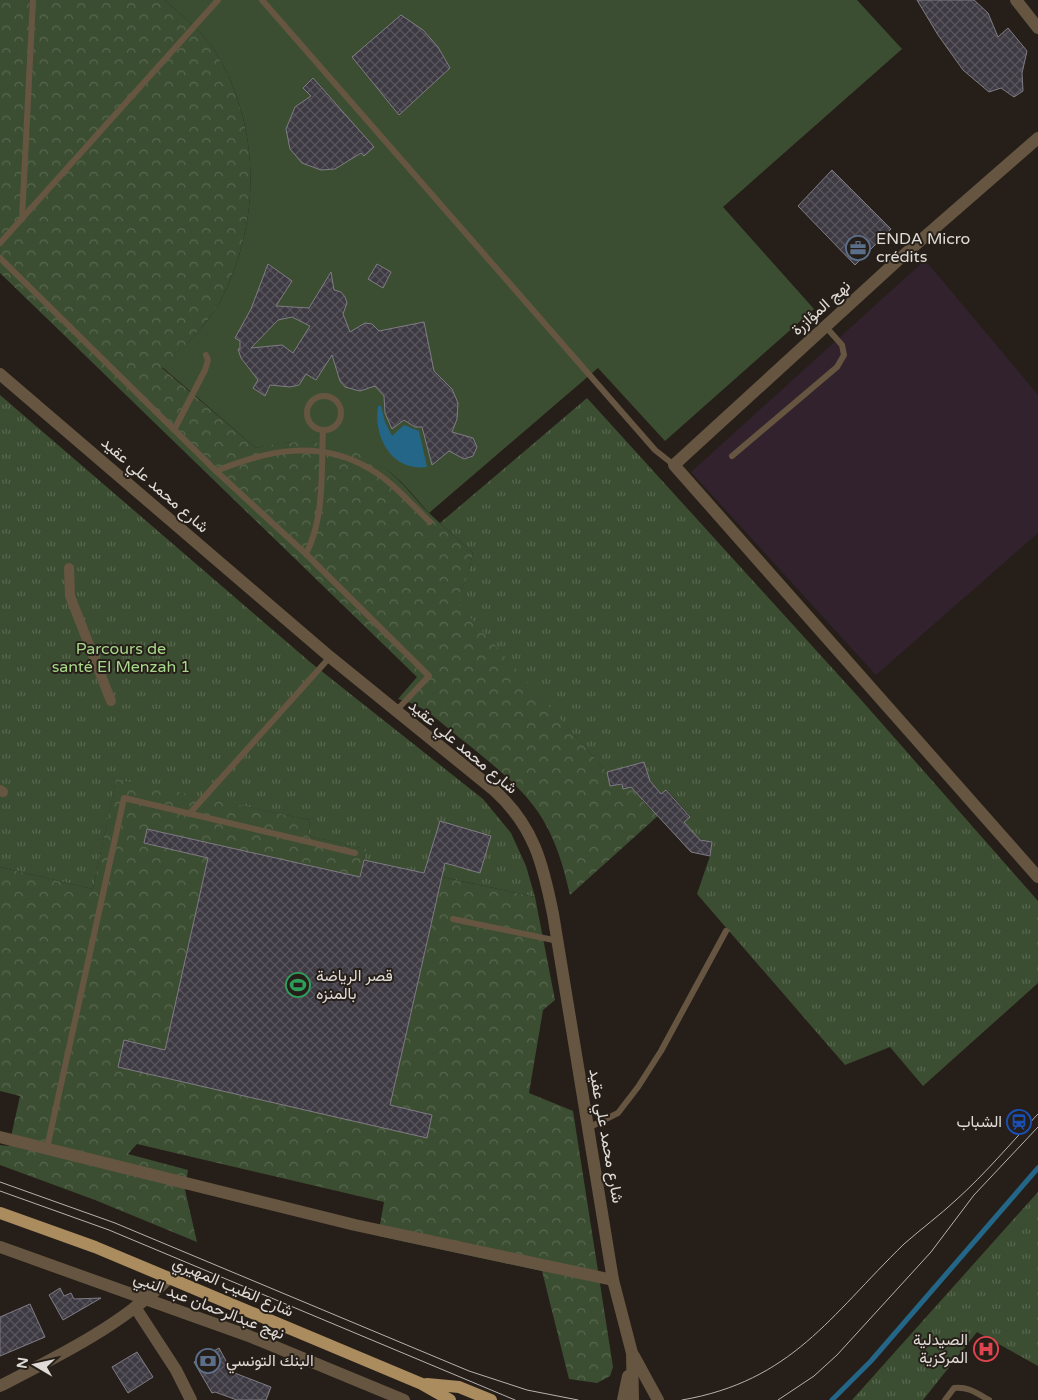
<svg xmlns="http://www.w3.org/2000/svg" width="1038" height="1400" font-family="'Varela Round',Vazirmatn,sans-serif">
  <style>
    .education { fill: #32222d }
    .grass { fill: url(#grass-tufts) }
    .forest { fill: url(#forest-crowns) }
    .garden { fill: #3c4e32 }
    .water { fill: #246688 }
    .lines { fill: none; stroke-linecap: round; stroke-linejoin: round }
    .stream { stroke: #246688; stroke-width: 5 }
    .building { fill: url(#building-cross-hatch); stroke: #807c85; fill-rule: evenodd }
    .service { stroke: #665641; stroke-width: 6 }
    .pedestrian { stroke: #665641; stroke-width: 10 }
    .minor { stroke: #665641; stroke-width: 12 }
    .tertiary { stroke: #665641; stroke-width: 12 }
    .primary { stroke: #ab8c5f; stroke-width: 12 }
    .tram { stroke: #b7b1ad; stroke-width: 1 }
    .labels { text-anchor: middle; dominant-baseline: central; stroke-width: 4; stroke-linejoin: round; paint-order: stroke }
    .poi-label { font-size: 16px; fill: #e0dbd7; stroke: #261f19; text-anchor: start }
    .street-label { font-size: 16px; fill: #e0dbd7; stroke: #261f19 }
    .park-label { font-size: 16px; fill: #a7d88a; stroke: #261f19 }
  </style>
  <defs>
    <pattern id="grass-tufts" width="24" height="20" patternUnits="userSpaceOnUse" patternTransform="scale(1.25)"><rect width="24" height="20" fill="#3c4e32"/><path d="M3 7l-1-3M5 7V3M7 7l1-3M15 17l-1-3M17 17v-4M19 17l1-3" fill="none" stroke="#58674f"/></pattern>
    <pattern id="forest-crowns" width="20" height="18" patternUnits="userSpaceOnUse" patternTransform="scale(1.25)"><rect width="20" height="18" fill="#3c4e32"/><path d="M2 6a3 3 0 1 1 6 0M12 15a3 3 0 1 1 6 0" fill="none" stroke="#58674f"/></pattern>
    <pattern id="building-cross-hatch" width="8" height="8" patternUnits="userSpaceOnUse" patternTransform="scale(1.25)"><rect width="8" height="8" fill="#3e3a43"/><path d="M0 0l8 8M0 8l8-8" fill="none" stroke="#5a565d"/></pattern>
  </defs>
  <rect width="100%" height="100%" fill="#261f19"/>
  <!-- education -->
  <polygon class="education" points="925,260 1038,395 1038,533 876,675 691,472"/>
  <!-- grass -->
  <g class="grass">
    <polygon points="0,395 310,662 483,799 511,833 526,866 535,897 364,860 365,849 308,836 310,820 116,780 93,889 0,867"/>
    <path d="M587 398 863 702 1038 901V983L923 1086 890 1047 845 1065 697 894 710 856 712 842 699 839 684 822 690 816 667 790 661 794 643 774 647 773 644 762 607 772 454 600C466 587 469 569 473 553L440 523Z"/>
    <polygon points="1038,1192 1038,1366 977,1332 923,1400 852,1400"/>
  </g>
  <!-- forest -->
  <g class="forest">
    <path d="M0 0H164C180 13 204 33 215 51 262 128 261 223 220 302 206 327 182 348 162 368L256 448C302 435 357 442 393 475 407 487 417 502 430 514 444 527 459 540 473 553 469 570 466 586 455 600L607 772 611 786C626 783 633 788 645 796L642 800 651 810 654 808 660 814 570 895C552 813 528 793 465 742 450 731 435 715 419 707 413 703 405 701 398 699L417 677 0 273Z"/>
    <polygon points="116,779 310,820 308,836 366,849 360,877 147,829 144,843 208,858 165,1050 124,1041 118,1067 427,1137 432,1115 390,1105 442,877 535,897 555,1000 543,1010 529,1093 573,1111 613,1367 610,1376 597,1383 569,1379 542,1271 378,1236 384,1202 137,1144 128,1154 188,1170 185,1190 197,1242 95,1200 0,1165 0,1145 9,1146 20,1096 0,1091 0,867 93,889"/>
  </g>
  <!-- garden -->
  <path class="garden" d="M164 0H857L902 49 723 207 814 309 665 441 598 368 429 513C417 500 405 484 391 473 353 443 303 435 256 448L162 367C182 348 206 327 220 302 261 224 262 127 215 51 204 33 180 13 164 0Z"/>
  <!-- water -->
  <path class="water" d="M378 406H381L385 422 392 436 404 425 419 431 427 467C392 472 373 437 378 406Z"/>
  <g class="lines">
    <!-- stream -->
    <polyline class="stream" points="832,1400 871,1361 1038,1168"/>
  </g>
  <!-- building -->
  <g class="building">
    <polygon points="917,0 974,0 988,13 998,37 1008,28 1027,51 1022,73 1023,91 1014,97 1001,88 989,92 963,70 938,35"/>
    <polygon points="401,15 423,30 438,47 450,68 399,115 352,57"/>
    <polygon points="313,78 374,147 364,156 361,153 335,169 321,170 302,163 290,149 286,129 295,107 311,96 303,88"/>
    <polygon points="832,170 891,229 855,265 798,206"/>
    <path d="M268 264 292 281 276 306 309 308 331 272 334 290 341 292 345 297 347 303 343 314 350 332 365 323 372 324 379 331 424 322 434 371 452 389 458 403 457 419 452 432 473 438 477 447 473 456 464 459 449 451 432 465 422 427H415L404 420 392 429 385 413 384 396 375 386 360 391 345 387 340 381 332 355 316 380 306 374 299 385 290 387 270 385 265 396 253 388 258 380 241 358 238 349H240V341L235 338 251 309ZM292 317 310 326 293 353 282 345 251 348 278 320Z"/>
    <polygon points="377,264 391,272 383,288 368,279"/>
    <polygon points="644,762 650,781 661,794 666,790 690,817 684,822 700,840 712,842 710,856 691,852 631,787 623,789 622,784 610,786 607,772"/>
    <polygon points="440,821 491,836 480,873 445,863 390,1105 432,1115 427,1138 118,1067 124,1040 165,1050 208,858 144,843 147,829 360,877 364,860 424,873"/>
    <polygon points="60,1288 64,1296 71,1293 74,1299 101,1298 63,1320 49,1295"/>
    <polygon points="30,1304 45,1337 0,1356 0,1317"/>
    <polygon points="219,1348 232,1372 271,1387 266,1400 237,1400 215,1392 212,1393 194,1362"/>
    <polygon points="137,1352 153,1377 128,1393 112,1367"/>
  </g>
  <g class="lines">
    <!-- service -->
    <g class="service">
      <polyline points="262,0 655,450 674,465"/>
      <polyline points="22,219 33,0"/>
      <polyline points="0,243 218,0"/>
      <polyline points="0,258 216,471 306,554 429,676 395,712"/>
      <circle cx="324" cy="413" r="17"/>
      <polyline points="174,430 205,370 208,360 206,355"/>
      <polyline points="732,456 837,367 844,355 842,345 825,326"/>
      <path d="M216 471C267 450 320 439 370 469 393 482 411 504 430 522"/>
      <path d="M306 554C325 517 321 471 323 430"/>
      <polyline points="189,814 330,657"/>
      <polyline points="453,919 558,941"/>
      <polyline points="588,1128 618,1113 638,1087 661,1051 726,931"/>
      <polyline points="47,1148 124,798 355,853"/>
      <path d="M945 1400 954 1388C968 1386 978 1394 989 1400"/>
    </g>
    <!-- pedestrian -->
    <g class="pedestrian">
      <polyline points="69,568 70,596 111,701"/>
      <polyline points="0,790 3,792"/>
    </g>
    <!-- minor -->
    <g class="minor">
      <polyline points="1016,0 1038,28"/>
      <polyline points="1038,138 897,261 674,465 1038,877"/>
      <polyline points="0,1137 355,1225 613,1280"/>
      <polyline points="0,1247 249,1336 404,1400"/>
      <polyline points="135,1307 176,1370 191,1400"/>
      <path d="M0 1386C59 1356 122 1325 169 1278"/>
    </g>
    <!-- tertiary -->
    <g class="tertiary">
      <path d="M0 374 330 657 494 790C534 826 543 864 553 914L613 1280 632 1353 633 1400"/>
      <polyline points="634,1356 658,1400"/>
      <polyline points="623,1400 628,1376"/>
    </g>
    <!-- primary -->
    <g class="primary">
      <polyline points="0,1213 95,1247 422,1384 450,1400"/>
      <polyline points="427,1384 459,1387 491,1400"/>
    </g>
    <!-- tram -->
    <g class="tram">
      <polyline points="0,1182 115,1223 469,1371 527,1390 578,1400"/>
      <polyline points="0,1191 109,1230 515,1400"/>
      <path d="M682 1400C792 1381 830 1316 904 1244 921 1229 940 1215 956 1200 985 1174 1011 1143 1038 1114"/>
      <polyline points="778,1400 814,1376 837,1355 931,1252 974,1195 1038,1127"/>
    </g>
  </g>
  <!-- icons -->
  <defs>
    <symbol id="office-ring" viewBox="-11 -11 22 22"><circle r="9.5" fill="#261f19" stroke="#5c6f8a" stroke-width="1.5"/><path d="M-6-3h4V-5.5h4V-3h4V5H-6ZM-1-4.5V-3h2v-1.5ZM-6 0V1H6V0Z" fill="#5c6f8a"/></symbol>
    <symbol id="stadium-ring" viewBox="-11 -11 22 22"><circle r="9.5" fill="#261f19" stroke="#2e9e5b" stroke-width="1.5"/><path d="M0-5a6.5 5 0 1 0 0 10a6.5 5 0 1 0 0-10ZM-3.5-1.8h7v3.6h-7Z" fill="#2e9e5b"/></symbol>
    <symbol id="station-ring" viewBox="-11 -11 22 22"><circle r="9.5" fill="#261f19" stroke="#1a4fb4" stroke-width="1.5"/><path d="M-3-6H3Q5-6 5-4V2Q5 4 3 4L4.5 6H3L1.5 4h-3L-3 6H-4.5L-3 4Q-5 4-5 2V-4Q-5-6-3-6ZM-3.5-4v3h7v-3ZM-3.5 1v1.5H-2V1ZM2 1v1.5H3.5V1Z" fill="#1a4fb4"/></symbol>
    <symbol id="hospital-ring" viewBox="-11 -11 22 22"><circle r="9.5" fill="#261f19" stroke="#e0444e" stroke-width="1.5"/><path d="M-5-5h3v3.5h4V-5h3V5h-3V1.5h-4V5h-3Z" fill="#e0444e"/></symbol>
    <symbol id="bank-ring" viewBox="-11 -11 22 22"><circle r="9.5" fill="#261f19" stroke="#5c6f8a" stroke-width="1.5"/><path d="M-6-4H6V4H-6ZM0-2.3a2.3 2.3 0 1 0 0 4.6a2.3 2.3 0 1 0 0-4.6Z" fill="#5c6f8a"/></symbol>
  </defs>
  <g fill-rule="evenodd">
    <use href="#office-ring" x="844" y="234" width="28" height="28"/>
    <use href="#stadium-ring" x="284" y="971" width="28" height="28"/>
    <use href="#station-ring" x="1005" y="1108" width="28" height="28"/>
    <use href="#hospital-ring" x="972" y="1335" width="28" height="28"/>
    <use href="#bank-ring" x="194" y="1347" width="28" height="28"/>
  </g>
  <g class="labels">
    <!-- poi labels -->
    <g class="poi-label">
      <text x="876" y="239">ENDA Micro<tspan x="876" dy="18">crédits</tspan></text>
      <text x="316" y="976">قصر الرياضة<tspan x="316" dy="18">بالمنزه</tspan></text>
      <text x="1002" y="1122" text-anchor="end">الشباب</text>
      <text x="968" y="1340" text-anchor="end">الصيدلية<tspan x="968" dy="18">المركزية</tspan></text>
      <text x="226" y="1361">البنك التونسي</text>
    </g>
    <!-- street labels -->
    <g class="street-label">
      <text transform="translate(821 308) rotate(-42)">نهج المؤازرة</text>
      <text transform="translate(155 485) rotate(41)">شارع محمد علي عقيد</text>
      <text transform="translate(463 747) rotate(40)">شارع محمد علي عقيد</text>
      <text transform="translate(606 1136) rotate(80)">شارع محمد علي عقيد</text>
      <text transform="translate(233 1287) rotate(23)">شارع الطيب المهيري</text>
      <text transform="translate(209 1306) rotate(21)">نهج عبدالرحمان عبد النبي</text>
    </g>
    <!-- park labels -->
    <g class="park-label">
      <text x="121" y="649">Parcours de<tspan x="121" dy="18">santé El Menzah 1</tspan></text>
    </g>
  </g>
  <!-- north arrow -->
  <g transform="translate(35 1365) rotate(279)" stroke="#261f19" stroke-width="4" paint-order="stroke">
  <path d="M0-4L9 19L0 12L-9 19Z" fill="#e0dbd7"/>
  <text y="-8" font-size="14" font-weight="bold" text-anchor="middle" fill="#e0dbd7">N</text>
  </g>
</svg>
